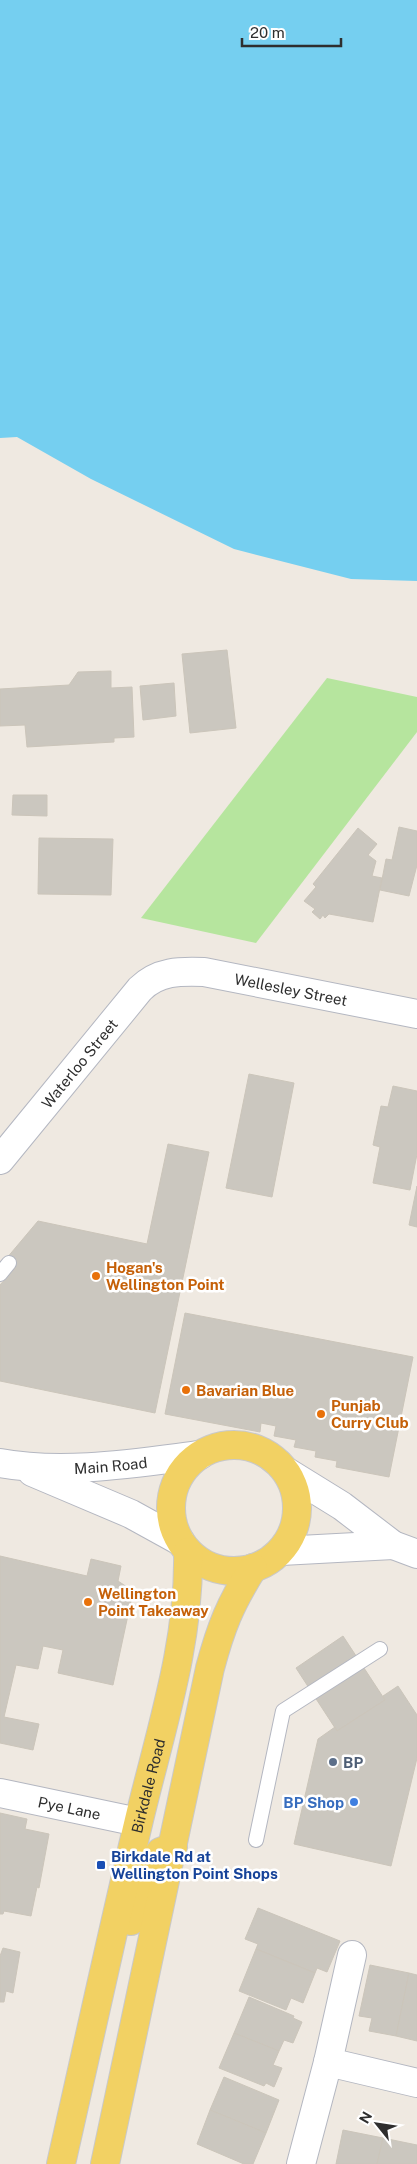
<svg xmlns="http://www.w3.org/2000/svg" width="417" height="2164" font-family="'Public Sans',sans-serif">
  <style>
    .green { fill: #b6e59e }
    .water { fill: #75cff0 }
    .building { fill: #cbc7bf; stroke: #cbc5ba }
    .lines { fill: none; stroke-linecap: round; stroke-linejoin: round }
    .lane-casing { stroke: #b4b7c1; stroke-width: 16 }
    .street-casing { stroke: #b4b7c1; stroke-width: 30 }
    .secondary-casing { stroke: #b4b7c1; stroke-width: 30 }
    .primary-casing { stroke: #c9c9c9; stroke-width: 30 }
    .lane { stroke: #fff; stroke-width: 14 }
    .street { stroke: #fff; stroke-width: 28 }
    .secondary { stroke: #fff; stroke-width: 28 }
    .primary { stroke: #f2d163; stroke-width: 28 }
    .food-dot { fill: #e8710a; stroke: #fff; stroke-width: 2 }
    .service-dot { fill: #5c6f8a; stroke: #fff; stroke-width: 2 }
    .shop-dot { fill: #3f7fe0; stroke: #fff; stroke-width: 2 }
    .transit-dot { fill: #1a4fb4; stroke: #fff; stroke-width: 2 }
    .labels { text-anchor: middle; dominant-baseline: central; stroke-width: 5; stroke-linejoin: round; paint-order: stroke }
    .street-label { font-size: 15px; fill: #2e2e2e; stroke: #fff }
    .food-label { font-size: 15px; font-weight: bold; fill: #c56008; stroke: #fff; text-anchor: start }
    .service-label { font-size: 15px; font-weight: bold; fill: #4e5e75; stroke: #fff; text-anchor: start }
    .shop-label { font-size: 15px; font-weight: bold; fill: #366cbe; stroke: #fff; text-anchor: end }
    .transit-label { font-size: 15px; font-weight: bold; fill: #164399; stroke: #fff; text-anchor: start }
  </style>
  <rect width="100%" height="100%" fill="#efe9e1"/>
  <!-- green -->
  <polygon class="green" points="327,678 417,697 417,732 256,943 141,918"/>
  <!-- water -->
  <polygon class="water" points="0,0 417,0 417,581 351,579 234,549 91,479 17,437 0,438"/>
  <!-- building -->
  <g class="building">
    <polygon points="227,650 236,728 190,733 182,654"/>
    <polygon points="111,671 111,688 132,687 134,737 114,738 114,742 27,747 25,725 0,726 0,689 69,685 78,672"/>
    <polygon points="174,683 176,716 143,720 140,686"/>
    <polygon points="13,795 47,795 47,816 12,815"/>
    <polygon points="399,827 417,831 417,865 409,896 380,890 386,859 392,860"/>
    <polygon points="358,828 377,844 368,855 376,861 372,876 382,878 373,922 329,914 325,918 323,915 320,919 312,912 315,909 304,901 316,887 313,884"/>
    <polygon points="39,838 113,839 111,895 38,894"/>
    <polygon points="249,1074 294,1083 272,1197 226,1188"/>
    <polygon points="393,1086 417,1091 417,1154 410,1190 373,1183 380,1147 373,1145 381,1106 388,1107"/>
    <polygon points="168,1144 209,1152 155,1413 0,1381 0,1285 16,1267 6,1259 38,1221 147,1244"/>
    <polygon points="417,1186 417,1227 409,1225"/>
    <polygon points="185,1313 413,1357 389,1477 336,1467 337,1461 315,1457 316,1451 294,1447 296,1440 274,1436 276,1426 261,1423 260,1432 165,1414"/>
    <polygon points="0,1556 87,1576 91,1559 121,1566 118,1581 130,1589 131,1601 113,1685 58,1673 63,1650 43,1646 38,1669 16,1665 4,1717 39,1724 33,1750 0,1743"/>
    <polygon points="343,1636 385,1700 337,1731 296,1668"/>
    <polygon points="398,1686 417,1715 417,1758 391,1866 294,1844 318,1739 335,1727 337,1731 385,1700 383,1696"/>
    <polygon points="0,1813 27,1819 25,1829 49,1834 39,1888 37,1887 31,1916 4,1911 3,1914 0,1914"/>
    <polygon points="258,1908 340,1941 327,1972 317,1968 315,1973 256,1949 258,1944 245,1939"/>
    <polygon points="3,1948 20,1952 13,1993 6,1991 4,2002 0,2002 0,1956"/>
    <polygon points="256,1949 315,1973 303,2003 291,1998 286,2010 239,1991"/>
    <polygon points="370,1965 409,1973 396,2036 369,2031 372,2018 359,2016"/>
    <polygon points="409,1973 417,1975 417,2041 396,2036"/>
    <polygon points="249,1997 294,2016 293,2018 302,2022 293,2043 284,2040 279,2051 234,2033"/>
    <polygon points="234,2033 279,2051 273,2065 282,2068 274,2087 266,2083 264,2086 219,2068"/>
    <polygon points="224,2077 279,2100 266,2133 210,2110"/>
    <polygon points="210,2110 266,2133 253,2164 244,2164 197,2144"/>
    <polygon points="343,2130 383,2138 377,2164 336,2164"/>
    <polygon points="383,2138 417,2145 417,2164 377,2164"/>
  </g>
  <g class="lines">
    <defs>
      <g id="lane">
        <polyline points="0,1274 9,1263"/>
        <polyline points="256,1840 283,1711 380,1649"/>
      </g>
      <g id="street">
        <path id="s1" d="M0 1160 140 989C158 971 180 971 204 972L417 1014"/>
        <path id="s2" d="M0 1793 138 1822"/>
        <polyline points="328,2062 417,2083"/>
        <polyline points="301,2164 328,2062 352,1955"/>
      </g>
      <g id="secondary">
        <path id="s3" d="M0 1463C64 1475 136 1463 200 1455"/>
        <polyline points="32,1472 131,1514 180,1541"/>
        <polyline points="287,1472 342,1506 393,1545 417,1554"/>
        <polyline points="281,1551 393,1545"/>
      </g>
      <g id="primary">
        <circle cx="234" cy="1508" r="63"/>
        <polyline points="131,1921 149,1869 160,1852 173,1847"/>
        <path id="s4" d="M61 2164C87 2049 112 1934 139 1820 160 1732 190 1644 188 1552"/>
        <path d="M105 2164 210 1668C221 1627 230 1604 253 1568"/>
      </g>
    </defs>
    <!-- lane casing -->
    <use href="#lane" class="lane-casing"/>
    <!-- street casing -->
    <use href="#street" class="street-casing"/>
    <!-- secondary casing -->
    <use href="#secondary" class="secondary-casing"/>
    <!-- primary casing -->
    <use href="#primary" class="primary-casing"/>
    <!-- lane -->
    <use href="#lane" class="lane"/>
    <!-- street -->
    <use href="#street" class="street"/>
    <!-- secondary -->
    <use href="#secondary" class="secondary"/>
    <!-- primary -->
    <use href="#primary" class="primary"/>
  </g>
  <!-- markers -->
  <g class="food-dot">
    <circle cx="96" cy="1276" r="5"/>
    <circle cx="186" cy="1390" r="5"/>
    <circle cx="321" cy="1414" r="5"/>
    <circle cx="88" cy="1602" r="5"/>
  </g>
  <circle class="service-dot" cx="333" cy="1762" r="5"/>
  <circle class="shop-dot" cx="354" cy="1802" r="5"/>
  <rect class="transit-dot" x="96" y="1860" width="10" height="10" rx="2.5"/>
  <g class="labels">
    <!-- street labels -->
    <g class="street-label">
      <text stroke="none"><textPath href="#s1" startOffset="378">Wellesley Street</textPath></text>
      <text stroke="none"><textPath href="#s1" startOffset="125">Waterloo Street</textPath></text>
      <text stroke="none"><textPath href="#s3" startOffset="111">Main Road</textPath></text>
      <text stroke="none"><textPath href="#s4" startOffset="388">Birkdale Road</textPath></text>
      <text stroke="none"><textPath href="#s2" startOffset="71">Pye Lane</textPath></text>
    </g>
    <!-- food labels -->
    <g class="food-label">
      <text x="106" y="1267">Hogan's<tspan x="106" dy="17">Wellington Point</tspan></text>
      <text x="196" y="1390">Bavarian Blue</text>
      <text x="331" y="1405">Punjab<tspan x="331" dy="17">Curry Club</tspan></text>
      <text x="98" y="1593">Wellington<tspan x="98" dy="17">Point Takeaway</tspan></text>
    </g>
    <!-- service labels -->
    <g class="service-label">
      <text x="343" y="1762">BP</text>
    </g>
    <!-- shop labels -->
    <g class="shop-label">
      <text x="344" y="1802">BP Shop</text>
    </g>
    <!-- transit labels -->
    <g class="transit-label">
      <text x="111" y="1856">Birkdale Rd at<tspan x="111" dy="17">Wellington Point Shops</tspan></text>
    </g>
  </g>
  <!-- north arrow -->
  <g transform="translate(377 2124) rotate(300)" stroke="#ffffff" stroke-width="4" paint-order="stroke">
  <path d="M0-4L9 19L0 12L-9 19Z" fill="#2e2e2e"/>
  <text y="-8" font-size="14" font-weight="bold" text-anchor="middle" fill="#2e2e2e">N</text>
  </g>
  <!-- scale -->
  <path d="M242 38v8h99v-8" fill="none" stroke="#2e2e2e" stroke-width="2.5"/>
  <text x="250" y="38" font-size="15" fill="#2e2e2e" stroke="#ffffff" stroke-width="4" paint-order="stroke">20 m</text>
</svg>
